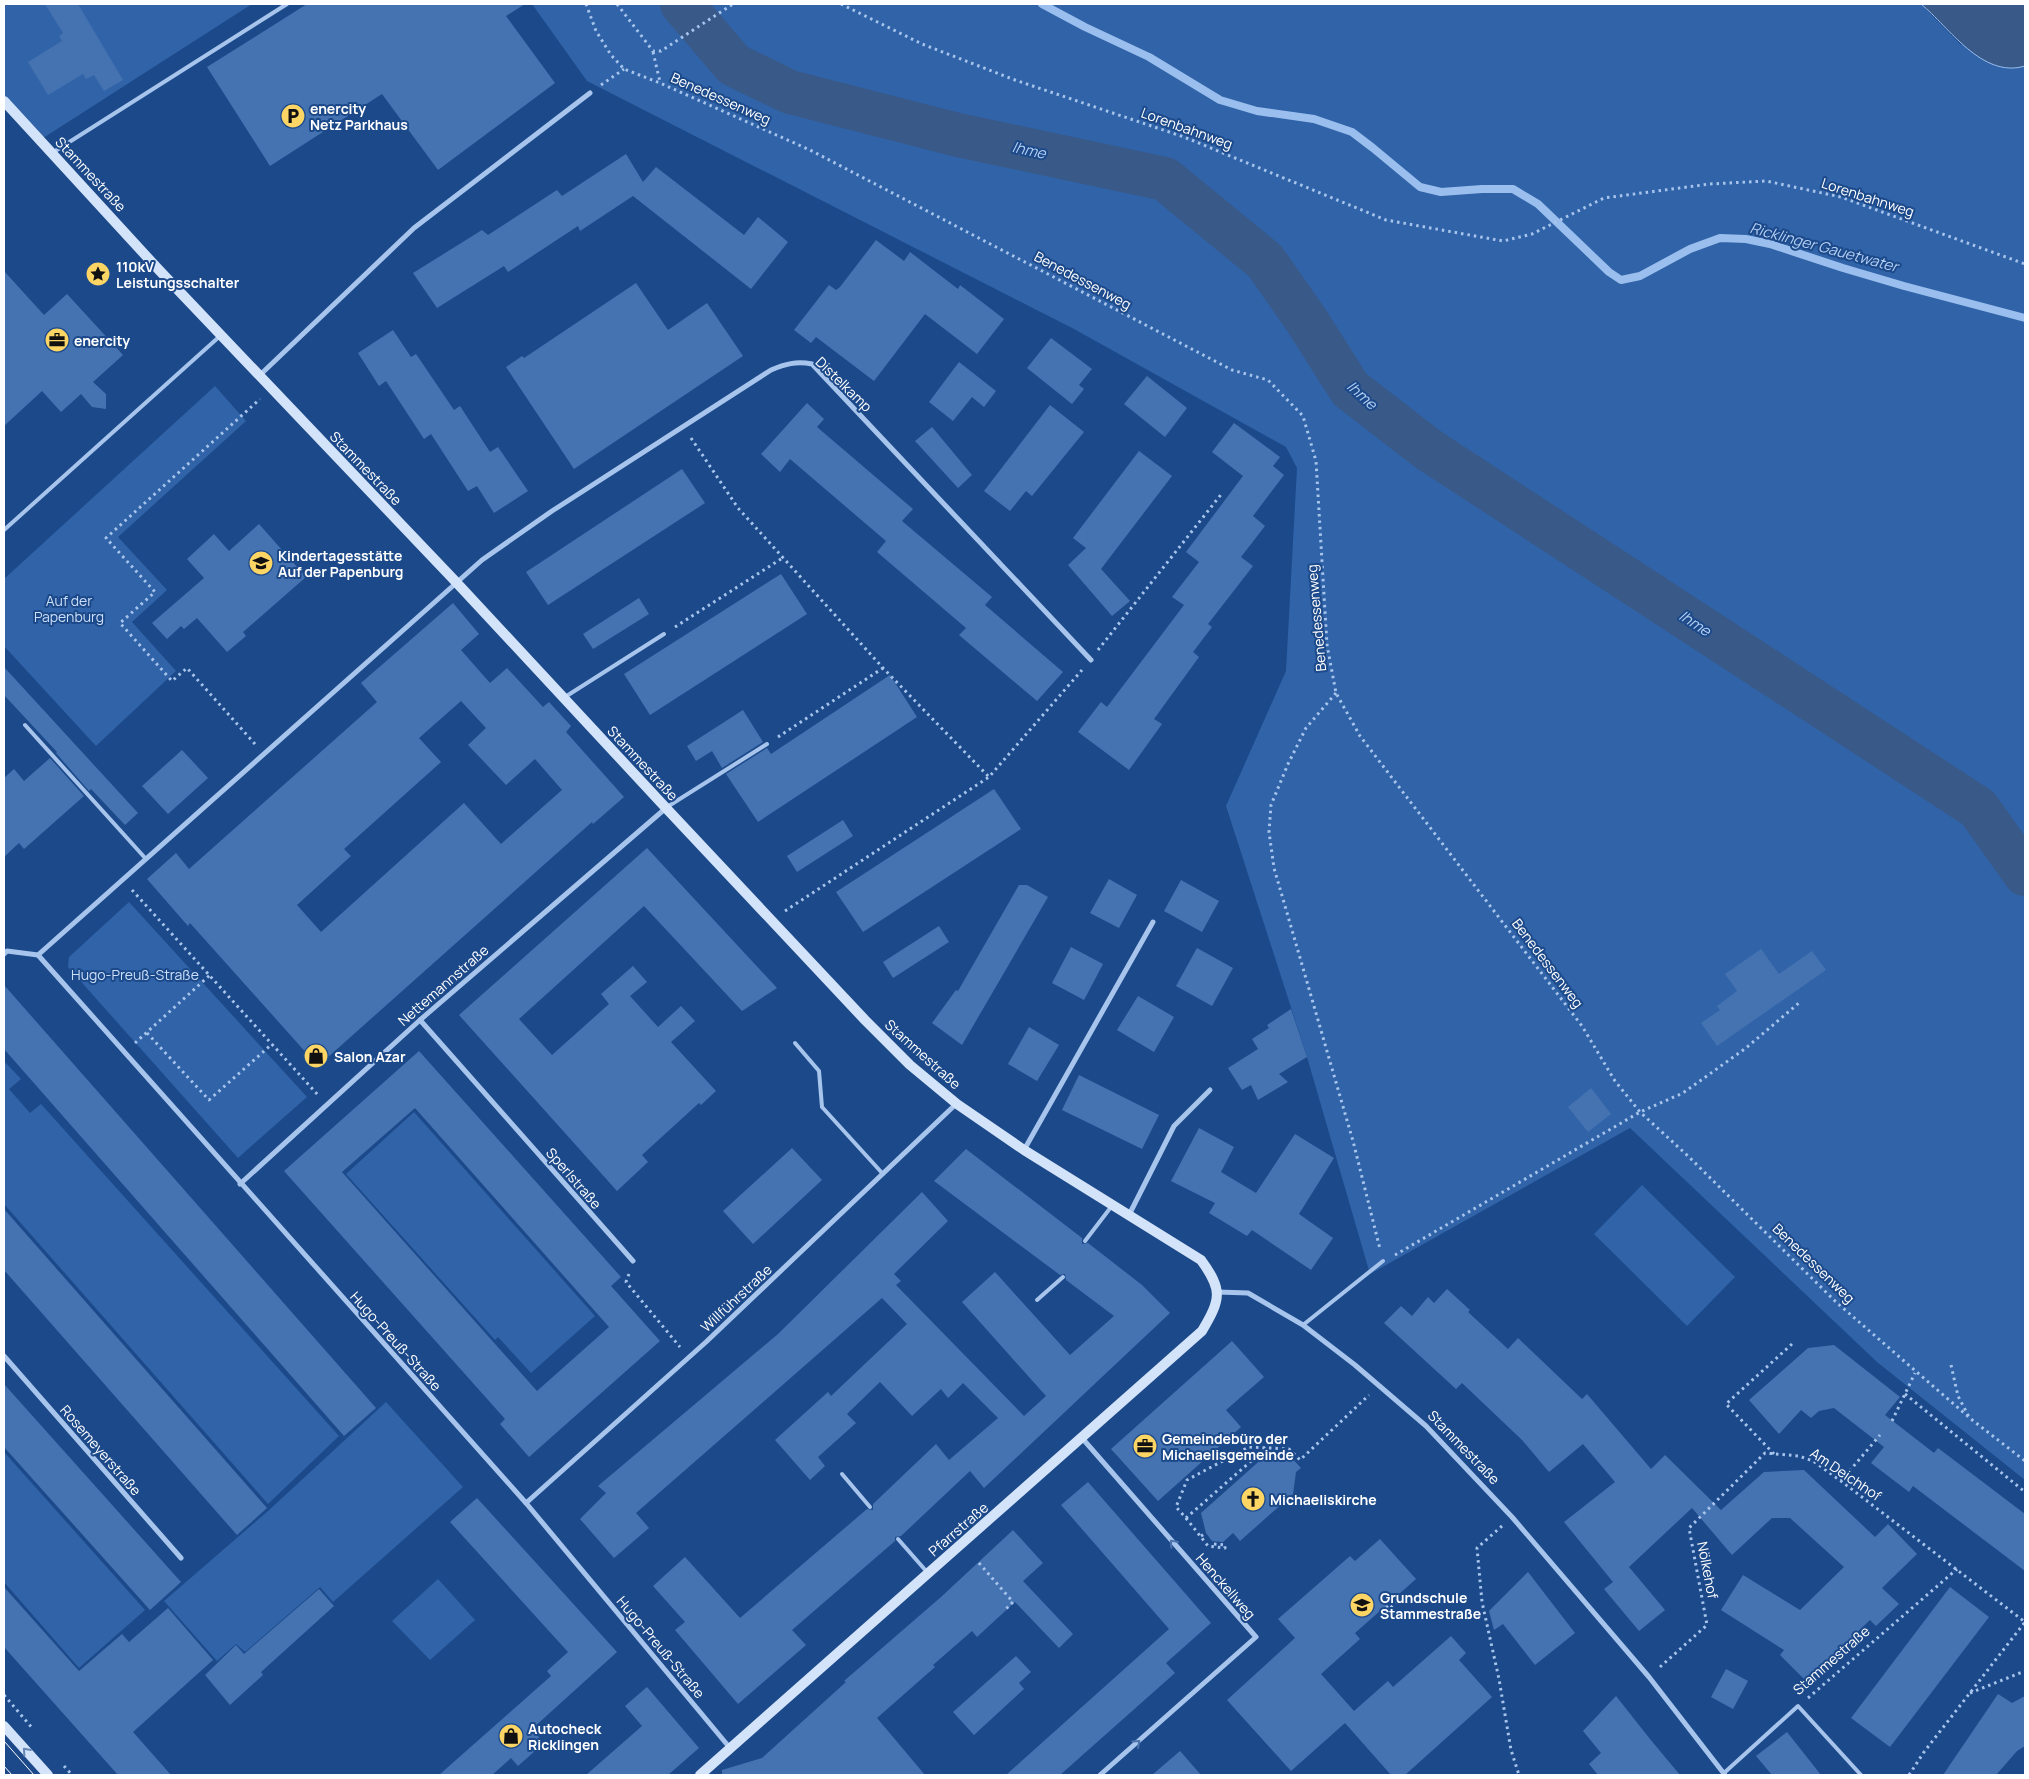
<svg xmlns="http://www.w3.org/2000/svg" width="2029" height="1779" font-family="Manrope,sans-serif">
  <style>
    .green { fill: #3063a8 }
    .water { fill: #395a89; stroke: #9abfee }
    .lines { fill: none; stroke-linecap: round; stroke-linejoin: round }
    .stream { stroke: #9abfee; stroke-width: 8 }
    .river { stroke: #395a89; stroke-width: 44 }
    .building { fill: #4573b2; fill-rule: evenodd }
    .path { stroke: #a7c5ec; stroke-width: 3; stroke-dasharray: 2.5 4; stroke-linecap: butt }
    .lane { stroke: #a7c5ec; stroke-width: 4 }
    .street { stroke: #a7c5ec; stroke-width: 5 }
    .secondary { stroke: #d3e3f9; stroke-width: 10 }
    .tram { stroke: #fff; stroke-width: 1 }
    .oneway { stroke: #4d74ac }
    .oneway2 { stroke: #6587b6 }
    .labels { text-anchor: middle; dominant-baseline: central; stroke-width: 4; stroke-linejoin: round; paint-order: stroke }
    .street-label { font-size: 14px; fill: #fff; stroke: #1c498a }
    .poi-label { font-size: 14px; font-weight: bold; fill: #fff; stroke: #1c498a; text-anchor: start }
    .park-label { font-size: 14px; fill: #ccdff9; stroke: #1c498a }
    .water-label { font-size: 15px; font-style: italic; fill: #b3cff3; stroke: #1c498a }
  </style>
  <rect width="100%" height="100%" fill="#1c498a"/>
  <!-- green -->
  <g class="green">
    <polygon points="4,4 252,4 40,140 4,101"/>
    <polygon points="532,4 1921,4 1960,44 2022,67 2025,66 2025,1480 1877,1362 1630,1128 1370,1274 1307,1057 1226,806 1286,671 1297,468 1286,447 1074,329 587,81"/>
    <polygon points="215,386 246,421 118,537 167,590 132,622 176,671 96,746 4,646 4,579"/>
    <polygon points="129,902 307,1097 238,1158 68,967 69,957"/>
    <polygon points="4,1061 21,1079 9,1089 30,1113 41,1104 339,1436 268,1504 4,1204"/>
    <polygon points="414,1112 595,1316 531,1373 498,1337 495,1340 346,1174"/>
    <polygon points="1642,1185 1735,1277 1687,1326 1594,1234"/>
    <polygon points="386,1402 463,1487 333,1602 320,1587 245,1652 236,1644 217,1661 164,1601 268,1511"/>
    <polygon points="4,1452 145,1610 79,1668 4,1582"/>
    <polygon points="438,1579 475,1620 430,1660 392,1621"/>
  </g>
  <!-- water -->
  <path class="water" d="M1921 4H2025V66C1982 79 1949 27 1921 4Z"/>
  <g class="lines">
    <!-- stream -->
    <polyline class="stream" points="1042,4 1085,27 1149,57 1220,100 1257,111 1314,119 1352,132 1373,148 1420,187 1441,192 1482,189 1513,189 1538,204 1609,272 1621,280 1640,276 1690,249 1720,238 1746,239 1770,244 1843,268 1904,286 2025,318"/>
    <!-- river -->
    <polyline class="river" points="682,4 734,65 790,92 958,135 1165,179 1265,261 1307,321 1350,389 1429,450 1978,808 2025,874"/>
  </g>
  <!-- building -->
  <g class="building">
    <polygon points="45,4 78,4 123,80 104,91 94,75 86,79 83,74 48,95 28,62 62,41 59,36 63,33"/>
    <polygon points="307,4 525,4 506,16 555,83 438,170 382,94 270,166 207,67"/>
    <polygon points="626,154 643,182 656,167 744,235 758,217 788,242 751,289 633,196 580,231 578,226 508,272 504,266 437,308 413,273 482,230 488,235 557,190 562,196"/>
    <polygon points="876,240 904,261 910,252 958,289 960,285 1004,319 977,354 925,314 874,381 816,337 811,343 794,330 829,285 836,290 840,287"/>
    <polygon points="4,271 44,315 67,294 123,355 93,382 106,394 106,409 92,407 81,394 61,412 42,391 4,426"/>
    <polygon points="636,283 668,330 707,303 743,356 574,469 506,367 522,356 524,358"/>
    <polygon points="393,330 411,357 416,354 454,410 460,406 490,452 498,447 528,491 494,513 477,486 468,491 431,434 424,439 386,381 379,386 358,353"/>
    <polygon points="1051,338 1092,369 1079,385 1084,389 1072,404 1027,368"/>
    <polygon points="959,362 996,391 984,407 972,397 953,421 929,402"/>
    <polygon points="1147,376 1187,408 1165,437 1124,404"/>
    <polygon points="807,403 824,419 817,427 913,509 902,521 992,597 985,605 1063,672 1037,701 959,635 966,628 877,552 886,541 790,459 780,472 761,454"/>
    <polygon points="1050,405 1084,432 1032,496 1026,491 1010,511 984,491"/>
    <polygon points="1234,423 1280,457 1273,466 1284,475 1253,516 1265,526 1241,557 1253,566 1208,624 1212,627 1193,652 1199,657 1154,719 1162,724 1129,770 1078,732 1101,702 1107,707 1184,605 1172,597 1199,562 1186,552 1243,476 1212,452"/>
    <polygon points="932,427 972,475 958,488 915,441"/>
    <polygon points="1139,451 1172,476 1101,569 1130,601 1112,616 1068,565 1086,548 1073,538"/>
    <polygon points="682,469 705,503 548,605 526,572"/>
    <polygon points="259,524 306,577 243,632 246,636 227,652 197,618 184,629 181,626 167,639 152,623 204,578 187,559 214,534 229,551"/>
    <polygon points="781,574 807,614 650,715 624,674"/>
    <polygon points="639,598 649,614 593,649 583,634"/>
    <path d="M453 603 479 634 461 650 490 683 507 668 543 707 549 702 571 726 566 732 624 797 593 824 592 822 318 1066 190 923 188 926 147 879 176 853 189 869 377 702 361 683ZM461 701 486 728 468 745 506 785 535 759 562 790 501 844 464 803 321 932 297 905 351 856 344 849 441 762 419 738Z"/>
    <polygon points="4,667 138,813 125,825 91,789 89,791 56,753 57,752 4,695"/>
    <polygon points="890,675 917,717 758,822 726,774 767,748 771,754"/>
    <polygon points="743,710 763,742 722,768 712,751 696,761 687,746"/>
    <polygon points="182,750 208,778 168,814 142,786"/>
    <polygon points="50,758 84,796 24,849 19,843 4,857 4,778 14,769 24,781"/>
    <polygon points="994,789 1021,829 863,932 836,892"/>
    <polygon points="843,820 853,836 797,872 787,856"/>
    <polygon points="647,848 777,988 742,1011 644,906 519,1019 552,1055 609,1004 601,994 633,966 647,982 630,996 658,1027 681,1006 695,1021 671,1042 716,1091 701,1105 699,1103 642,1155 648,1162 617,1191 459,1015"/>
    <polygon points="1109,879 1137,895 1119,928 1090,913"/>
    <polygon points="1181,880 1219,901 1202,932 1164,911"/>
    <polygon points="1019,885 1027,885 1048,897 962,1045 932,1023 956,990 958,991"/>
    <polygon points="939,926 949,942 893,978 883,962"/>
    <polygon points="1071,947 1103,964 1084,1000 1052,983"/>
    <polygon points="1197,948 1233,968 1212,1006 1176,986"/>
    <polygon points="1761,949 1779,974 1812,951 1826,970 1717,1046 1701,1023 1720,1010 1717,1006 1737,991 1725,974"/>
    <polygon points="4,985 376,1408 344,1436 4,1049"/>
    <polygon points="1138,996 1174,1017 1154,1052 1117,1030"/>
    <polygon points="1291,1009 1307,1057 1279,1074 1288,1082 1258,1100 1251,1085 1242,1090 1228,1068 1258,1049 1252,1039 1269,1028 1267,1025"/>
    <polygon points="1029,1027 1059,1045 1037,1081 1008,1064"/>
    <path d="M419 1051 621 1277 611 1286 660 1341 529 1457 500 1424 505 1419 284 1171ZM415 1108 609 1327 537 1391 342 1172Z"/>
    <polygon points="1079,1075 1159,1115 1142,1149 1062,1110"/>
    <polygon points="1591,1088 1611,1114 1588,1132 1568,1107"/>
    <polygon points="1199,1128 1234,1147 1221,1172 1256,1193 1295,1134 1334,1158 1299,1214 1333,1238 1311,1270 1252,1230 1247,1236 1209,1213 1215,1203 1171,1181"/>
    <polygon points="792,1148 822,1180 753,1244 723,1211"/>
    <polygon points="966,1149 1082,1238 1082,1244 1088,1243 1142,1285 1170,1313 984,1488 970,1471 901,1536 895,1537 895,1541 792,1630 806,1645 738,1704 675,1630 685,1622 653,1586 685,1557 740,1618 867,1509 873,1510 873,1504 936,1444 949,1460 998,1418 963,1383 948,1398 941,1389 912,1416 880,1382 847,1414 856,1423 818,1457 825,1466 810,1480 775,1440 828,1392 831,1396 907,1324 882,1298 636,1513 649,1528 614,1558 580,1519 606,1493 598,1486 778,1334 922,1192 948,1221 894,1274 901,1281 896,1285 1024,1416 1046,1396 962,1302 995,1272 1070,1355 1114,1316 1066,1280 1065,1274 1060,1275 934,1181"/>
    <polygon points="4,1209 267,1508 237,1535 4,1270"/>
    <polygon points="1447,1289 1470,1310 1468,1312 1508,1349 1518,1338 1582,1399 1587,1394 1651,1469 1665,1455 1721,1510 1764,1472 1804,1470 1875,1537 1888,1524 1917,1554 1882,1588 1899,1604 1876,1626 1870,1620 1806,1681 1780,1655 1784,1650 1721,1610 1743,1575 1800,1610 1844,1567 1790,1518 1772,1518 1732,1555 1692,1508 1629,1567 1665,1610 1639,1631 1604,1589 1613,1582 1564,1522 1615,1482 1583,1444 1549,1472 1522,1440 1462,1383 1456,1389 1384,1323 1401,1306 1412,1316 1428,1297 1434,1303"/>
    <polygon points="1232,1341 1264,1377 1226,1410 1241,1427 1158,1501 1111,1449"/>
    <polygon points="1834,1345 1900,1397 1885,1415 1934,1453 1938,1448 2025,1514 2025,1571 1913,1486 1909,1492 1871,1463 1884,1447 1834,1408 1819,1411 1811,1418 1801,1410 1779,1434 1749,1400 1808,1348"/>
    <polygon points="4,1384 181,1582 150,1610 4,1447"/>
    <polygon points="1287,1453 1301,1468 1296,1472 1293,1494 1240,1541 1233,1533 1223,1542 1212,1541 1206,1533 1201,1513 1265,1456 1282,1458"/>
    <polygon points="1088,1482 1211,1623 1166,1663 1175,1673 1060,1775 1006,1775 1169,1629 1061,1505"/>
    <polygon points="477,1498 617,1652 532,1729 544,1743 518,1766 511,1758 492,1775 439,1775 551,1676 547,1671 568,1652 450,1522"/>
    <polygon points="1013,1530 1043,1563 1023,1581 1073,1634 1059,1648 1015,1602 977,1637 972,1631 933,1665 935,1667 877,1718 925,1775 722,1775 722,1770 762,1758 846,1682 844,1681 941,1597"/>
    <polygon points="1380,1539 1416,1579 1355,1633 1360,1639 1321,1674 1354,1711 1388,1681 1393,1687 1451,1636 1466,1653 1459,1660 1492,1697 1405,1775 1391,1775 1345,1723 1291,1771 1227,1700 1295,1638 1278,1619 1350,1556 1355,1561"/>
    <polygon points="1528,1572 1575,1633 1535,1665 1503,1624 1494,1630 1489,1611"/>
    <polygon points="4,1587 79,1671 122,1634 129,1642 168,1608 213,1660 133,1732 171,1775 118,1775 4,1647"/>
    <polygon points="1950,1587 1989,1617 1890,1747 1851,1718"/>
    <polygon points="319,1589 334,1606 261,1672 263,1675 230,1705 205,1675 236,1645 244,1654"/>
    <polygon points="1016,1656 1031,1672 1019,1683 1024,1689 974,1735 953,1712"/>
    <polygon points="1726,1669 1748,1681 1733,1709 1711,1697"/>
    <polygon points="647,1687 699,1748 668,1775 586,1775 642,1726 625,1706"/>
    <polygon points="1998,1694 2012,1703 2025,1696 2025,1746 2017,1751 1996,1775 1943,1775"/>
    <polygon points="1616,1696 1650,1739 1680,1775 1598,1775 1589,1764 1601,1753 1583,1731"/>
    <polygon points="1787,1732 1821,1775 1772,1775 1756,1756"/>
    <polygon points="1180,1751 1201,1775 1152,1775"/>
  </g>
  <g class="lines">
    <!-- path -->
    <g class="path">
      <polyline points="586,4 596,31 611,55 624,69 660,83 810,150 1232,370 1268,380 1303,416 1316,461 1327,645 1336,693 1360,736 1582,1026 1615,1081 1640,1112 1688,1156 1836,1302 1971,1419 2025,1461"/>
      <polyline points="617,4 653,51 661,51 733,4"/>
      <polyline points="841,4 922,44 1015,80 1184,137 1386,220 1503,241 1532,234 1604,198 1710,184 1766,181 1841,197 2025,264"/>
      <polyline points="653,52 660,82"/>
      <polyline points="601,85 624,69"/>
      <polyline points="691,438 738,508 883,668 989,777"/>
      <polyline points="675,627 784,557"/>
      <polyline points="1098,650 1223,492"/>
      <polyline points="1336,693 1306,728 1288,764 1271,805 1269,832 1274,868 1353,1141 1380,1249"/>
      <polyline points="778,737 883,668"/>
      <polyline points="255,744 187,668 172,681 120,623 155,592 106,538 260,399"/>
      <polyline points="132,890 318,1095"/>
      <polyline points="785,911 989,777 1082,670"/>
      <polyline points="147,1033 209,1100 272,1044"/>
      <polyline points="135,1043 210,975"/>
      <polyline points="1395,1255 1640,1112 1683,1093 1746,1048 1800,1002"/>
      <polyline points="629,1274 626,1282 680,1347"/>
      <polyline points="1951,1365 1958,1396 1969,1417"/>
      <polyline points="1905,1394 2025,1492"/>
      <polyline points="1892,1421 1915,1373"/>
      <polyline points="1266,1448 1186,1518 1176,1507 1187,1480 1249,1447 1289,1449 1300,1460 1369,1395"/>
      <polyline points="1774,1454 1726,1404 1792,1344"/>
      <polyline points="1841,1481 1880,1435"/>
      <polyline points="1186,1518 1208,1546 1225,1548 1225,1545"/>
      <polyline points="1502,1526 1477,1548 1482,1602 1499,1679 1511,1750 1519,1775"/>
      <polyline points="1201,1536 1206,1533"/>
      <polyline points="1214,1544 1225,1545"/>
      <polyline points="979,1563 1013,1602 1004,1611"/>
      <polyline points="1386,1606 1389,1609 1398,1601"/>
      <polyline points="1660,1667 1707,1625 1689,1528 1765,1453 1799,1456 1813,1461 1841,1481 2025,1622"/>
      <polyline points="1970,1693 2025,1671"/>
      <polyline points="4,1695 33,1729"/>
      <polyline points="1808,1698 1957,1569"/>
      <polyline points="64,1766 72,1775"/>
      <polyline points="1909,1775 1924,1752 2025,1622"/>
    </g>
    <!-- lane -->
    <g class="lane">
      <polyline points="52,153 287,4"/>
      <polyline points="4,530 220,336"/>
      <polyline points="565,697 664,634"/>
      <polyline points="25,725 146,859"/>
      <polyline points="667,807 767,744"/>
      <polyline points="795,1043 819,1071 822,1107 883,1174"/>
      <polyline points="1085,1241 1111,1207"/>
      <polyline points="1037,1300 1063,1277"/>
      <polyline points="1303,1325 1383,1261"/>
      <polyline points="842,1474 870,1507"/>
      <polyline points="898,1539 927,1572"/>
      <polyline points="1724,1773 1798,1706 1861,1775"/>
    </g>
    <!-- street -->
    <g class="street">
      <polyline points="260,375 414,228 590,93"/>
      <path d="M4 954 7 951 38 955 482 560 552 511 771 370C785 364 796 361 812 364L1091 660"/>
      <polyline points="38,955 526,1503 730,1748"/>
      <polyline points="420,1020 633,1261"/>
      <polyline points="1024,1150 1153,922"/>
      <polyline points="240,1184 420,1020 666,808"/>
      <polyline points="1129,1215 1174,1126 1210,1090"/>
      <polyline points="1218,1292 1248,1293 1303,1325 1355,1365 1426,1426 1512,1517 1649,1677 1725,1775"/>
      <polyline points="4,1356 181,1558"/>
      <polyline points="1082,1438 1256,1637 1100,1775"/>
      <polyline points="526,1503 706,1342 956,1104"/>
    </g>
    <!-- secondary -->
    <g class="secondary">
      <path d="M4 101 159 270 456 582 666 808 865 1020 910 1065 957 1104 1024 1150 1201 1260C1223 1290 1221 1299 1202 1331L700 1775"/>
      <polyline points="4,1726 48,1775"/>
    </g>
    <!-- tram -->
    <g class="tram">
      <polyline points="4,1741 34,1775"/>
      <polyline points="4,1766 12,1775"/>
    </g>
  </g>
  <!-- one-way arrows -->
  <defs><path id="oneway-chevron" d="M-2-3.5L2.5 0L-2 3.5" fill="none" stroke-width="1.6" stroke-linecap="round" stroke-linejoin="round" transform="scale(1.25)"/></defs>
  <g class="oneway">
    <use href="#oneway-chevron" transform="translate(1173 1543) rotate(-131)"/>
    <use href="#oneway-chevron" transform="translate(1137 1743) rotate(-42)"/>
  </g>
  <use class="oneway2" href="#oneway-chevron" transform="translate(26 1751) rotate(-132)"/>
  <!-- icons -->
  <defs>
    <symbol id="parking-disc" viewBox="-11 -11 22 22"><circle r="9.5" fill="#fcd565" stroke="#1c498a"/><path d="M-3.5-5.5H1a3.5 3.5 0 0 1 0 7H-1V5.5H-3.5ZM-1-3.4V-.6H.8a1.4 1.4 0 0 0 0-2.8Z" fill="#111"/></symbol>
    <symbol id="sight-disc" viewBox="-11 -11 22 22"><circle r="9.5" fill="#fcd565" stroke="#1c498a"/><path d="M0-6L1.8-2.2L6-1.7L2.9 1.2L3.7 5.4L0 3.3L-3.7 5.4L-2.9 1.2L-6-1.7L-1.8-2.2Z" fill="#111"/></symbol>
    <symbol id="office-disc" viewBox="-11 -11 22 22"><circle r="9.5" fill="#fcd565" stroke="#1c498a"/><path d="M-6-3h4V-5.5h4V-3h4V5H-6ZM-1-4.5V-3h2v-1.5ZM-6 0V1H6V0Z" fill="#111"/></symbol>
    <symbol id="school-disc" viewBox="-11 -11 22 22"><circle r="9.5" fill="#fcd565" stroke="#1c498a"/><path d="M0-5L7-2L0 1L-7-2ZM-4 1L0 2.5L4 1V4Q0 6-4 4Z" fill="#111"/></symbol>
    <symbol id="shop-disc" viewBox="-11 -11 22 22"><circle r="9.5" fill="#fcd565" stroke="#1c498a"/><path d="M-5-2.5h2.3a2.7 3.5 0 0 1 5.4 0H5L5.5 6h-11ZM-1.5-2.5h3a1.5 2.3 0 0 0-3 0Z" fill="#111"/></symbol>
    <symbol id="church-disc" viewBox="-11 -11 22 22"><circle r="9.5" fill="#fcd565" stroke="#1c498a"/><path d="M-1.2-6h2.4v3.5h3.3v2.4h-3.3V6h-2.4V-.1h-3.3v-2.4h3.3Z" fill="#111"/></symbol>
  </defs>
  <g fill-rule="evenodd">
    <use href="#parking-disc" x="279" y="102" width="28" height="28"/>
    <use href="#sight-disc" x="84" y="260" width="28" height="28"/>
    <use href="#office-disc" x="43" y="326" width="28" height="28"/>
    <use href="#school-disc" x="247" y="549" width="28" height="28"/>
    <use href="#shop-disc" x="302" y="1042" width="28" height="28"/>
    <use href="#office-disc" x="1131" y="1432" width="28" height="28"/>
    <use href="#church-disc" x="1239" y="1485" width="28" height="28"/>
    <use href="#school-disc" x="1348" y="1591" width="28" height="28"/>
    <use href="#shop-disc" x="497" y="1722" width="28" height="28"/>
  </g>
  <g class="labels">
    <!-- street labels -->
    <g class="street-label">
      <text transform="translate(721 98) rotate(24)">Benedessenweg</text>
      <text transform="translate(1187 128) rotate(20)">Lorenbahnweg</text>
      <text transform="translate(91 174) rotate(47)">Stammestraße</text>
      <text transform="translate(1868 197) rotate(18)">Lorenbahnweg</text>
      <text transform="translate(1083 280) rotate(28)">Benedessenweg</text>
      <text transform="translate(844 384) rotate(44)">Distelkamp</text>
      <text transform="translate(366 468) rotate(46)">Stammestraße</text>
      <text transform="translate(1316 618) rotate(-95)">Benedessenweg</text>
      <text transform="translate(643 763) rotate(47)">Stammestraße</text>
      <text transform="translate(1548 963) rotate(53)">Benedessenweg</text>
      <text transform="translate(443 985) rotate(-41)">Nettemannstraße</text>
      <text transform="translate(923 1054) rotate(42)">Stammestraße</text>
      <text transform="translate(574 1178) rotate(49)">Sperlstraße</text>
      <text transform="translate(1814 1263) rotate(44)">Benedessenweg</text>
      <text transform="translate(736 1298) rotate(-43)">Willführstraße</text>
      <text transform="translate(396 1341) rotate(48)">Hugo-Preuß-Straße</text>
      <text transform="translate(1464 1447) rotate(46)">Stammestraße</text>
      <text transform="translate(101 1450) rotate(49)">Rosemeyerstraße</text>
      <text transform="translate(1846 1474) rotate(34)">Am Deichhof</text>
      <text transform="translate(958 1529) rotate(-41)">Pfarrstraße</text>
      <text transform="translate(1708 1570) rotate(79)">Nölkehof</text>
      <text transform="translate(1226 1586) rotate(49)">Henckellweg</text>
      <text transform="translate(661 1647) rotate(50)">Hugo-Preuß-Straße</text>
      <text transform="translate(1831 1660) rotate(-41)">Stammestraße</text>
    </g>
    <!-- poi labels -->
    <g class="poi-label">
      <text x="310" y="108">enercity<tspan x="310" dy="16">Netz Parkhaus</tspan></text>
      <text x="116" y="266">110kV<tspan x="116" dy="16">Leistungsschalter</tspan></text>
      <text x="74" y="340">enercity</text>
      <text x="278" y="555">Kindertagesstätte<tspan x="278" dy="16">Auf der Papenburg</tspan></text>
      <text x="334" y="1056">Salon Azar</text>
      <text x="1162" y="1438">Gemeindebüro der<tspan x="1162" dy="16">Michaelisgemeinde</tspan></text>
      <text x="1270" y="1499">Michaeliskirche</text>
      <text x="1380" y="1597">Grundschule<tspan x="1380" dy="16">Stammestraße</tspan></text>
      <text x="528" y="1728">Autocheck<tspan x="528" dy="16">Ricklingen</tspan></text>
    </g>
    <!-- park labels -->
    <g class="park-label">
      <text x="69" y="600">Auf der<tspan x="69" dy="16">Papenburg</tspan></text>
      <text x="135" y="974">Hugo-Preuß-Straße</text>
    </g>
    <!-- water labels -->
    <g class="water-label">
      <text transform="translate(1029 150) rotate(12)">Ihme</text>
      <text transform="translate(1824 247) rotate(15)">Ricklinger Gauetwater</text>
      <text transform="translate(1362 395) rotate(42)">Ihme</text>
      <text transform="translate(1695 623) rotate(33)">Ihme</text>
    </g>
  </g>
  <!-- border -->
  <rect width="2029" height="1779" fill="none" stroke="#ffffff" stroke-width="10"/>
</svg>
